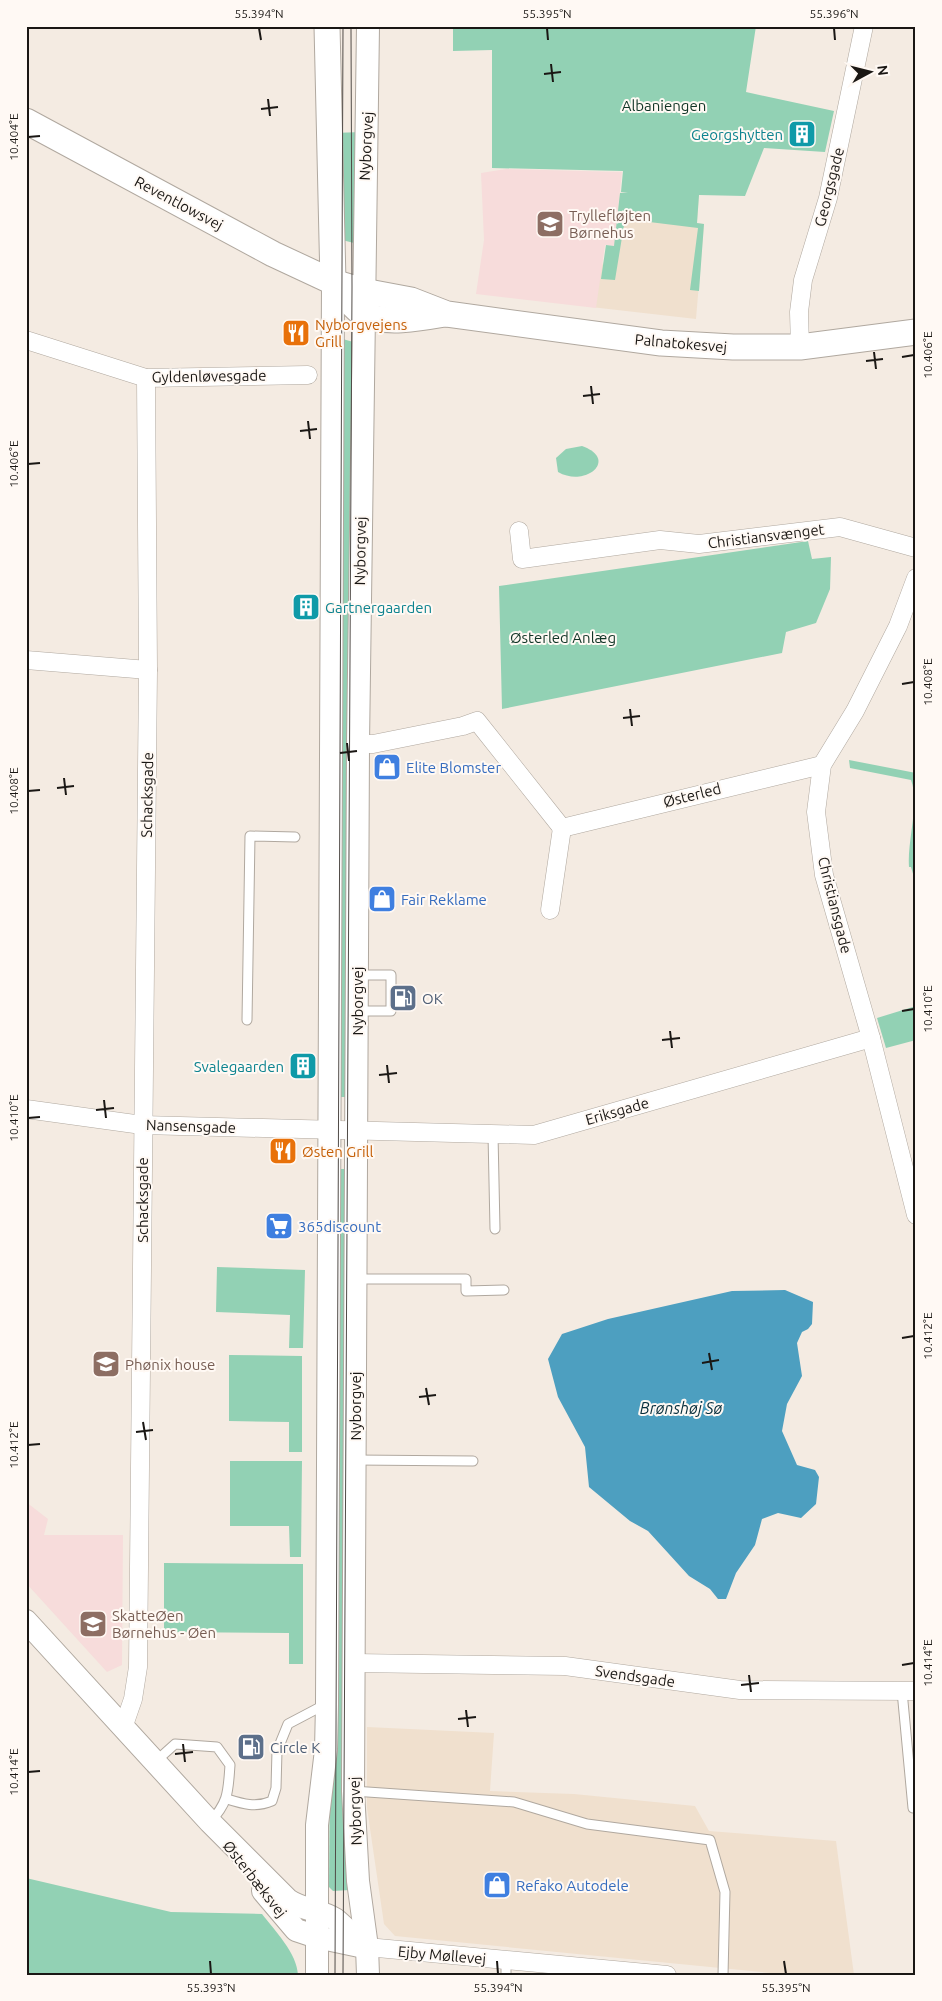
<svg xmlns="http://www.w3.org/2000/svg" width="942" height="2001" font-family="Ubuntu,sans-serif">
  <style>
    .industrial { fill: #f0e0ce }
    .education { fill: #f7dcdb }
    .green { fill: #92d1b4 }
    .water { fill: #4d9fc0 }
    .lines { fill: none; stroke-linecap: round; stroke-linejoin: round }
    .service-casing { stroke: #b0a89f; stroke-width: 11 }
    .minor-casing { stroke: #b0a89f; stroke-width: 19 }
    .tertiary-casing { stroke: #b0a89f; stroke-width: 24 }
    .secondary-casing { stroke: #b0a89f; stroke-width: 27 }
    .service { stroke: #fff; stroke-width: 9 }
    .minor { stroke: #fff; stroke-width: 18 }
    .tertiary { stroke: #fff; stroke-width: 22 }
    .secondary { stroke: #fff; stroke-width: 25 }
    .tram { stroke: #504b47; stroke-width: 1 }
    .ticks { fill: none; stroke: #1a1714; stroke-width: 2 }
    .labels { text-anchor: middle; dominant-baseline: central; stroke-width: 4; stroke-linejoin: round; paint-order: stroke }
    .park-label { font-size: 15px; fill: #103425; stroke: #fff9f4 }
    .culture-label { font-size: 15px; fill: #0d838f; stroke: #fff9f4; text-anchor: end }
    .street-label { font-size: 15px; fill: #1a1714; stroke: #fff9f4 }
    .education-label { font-size: 15px; fill: #785e54; stroke: #fff9f4; text-anchor: start }
    .food-label { font-size: 15px; fill: #c56008; stroke: #fff9f4; text-anchor: start }
    .shop-label { font-size: 15px; fill: #366cbe; stroke: #fff9f4; text-anchor: start }
    .service-label { font-size: 15px; fill: #4e5e75; stroke: #fff9f4; text-anchor: start }
    .water-label { font-size: 16px; font-style: italic; fill: #072e3c; stroke: #fff9f4 }
    .neatline { fill: none; stroke: #1a1714; stroke-width: 2 }
    .ticks-label { font-size: 12px; text-anchor: middle; fill: #1a1714 }
  </style>
  <rect width="100%" height="100%" fill="#f4ebe2"/>
  <!-- industrial -->
  <g class="industrial">
    <polygon points="620,193 699,195 697,223 704,224 696,319 591,307 597,273 614,246"/>
    <polygon points="367,1727 494,1733 490,1791 574,1794 695,1806 709,1831 836,1841 854,1975 791,1975 395,1936 384,1924 367,1808"/>
  </g>
  <!-- education -->
  <g class="education">
    <polygon points="506,169 622,172 614,246 605,245 596,308 476,294 484,240 481,173"/>
    <polygon points="26,1502 48,1519 44,1535 123,1535 122,1665 107,1672 26,1583"/>
  </g>
  <!-- green -->
  <g class="green">
    <polygon points="453,26 756,26 746,92 834,111 825,152 764,148 745,196 699,195 697,223 704,224 699,291 690,290 698,228 625,219 615,280 601,279 606,245 614,246 620,193 628,192 621,192 623,171 492,168 492,50 453,51"/>
    <polygon points="362,132 358,244 338,239 333,133"/>
    <polygon points="339,338 357,343 352,1097 334,1097"/>
    <path d="M582 446C619 459 586 488 558 472L556 458 566 449Z"/>
    <polygon points="808,541 812,559 831,557 830,589 816,623 786,632 782,653 502,709 499,586"/>
    <path d="M849 760 916 773V884L911 867H909C907 840 920 804 911 780L850 768Z"/>
    <polygon points="916,1006 916,1040 886,1048 877,1018"/>
    <polygon points="335,1169 353,1169 350,1890 333,1891 329,1887"/>
    <polygon points="217,1267 305,1270 303,1348 289,1348 290,1315 216,1312"/>
    <polygon points="229,1355 302,1356 302,1452 289,1452 289,1422 229,1421"/>
    <polygon points="230,1461 302,1461 301,1557 290,1557 289,1526 230,1526"/>
    <polygon points="164,1563 303,1564 303,1664 289,1664 289,1633 164,1632"/>
    <path d="M26 1878 171 1912 262 1914C275 1931 297 1953 298 1975H26Z"/>
  </g>
  <!-- water -->
  <polygon class="water" points="785,1290 813,1302 812,1324 808,1329 802,1332 797,1343 802,1376 787,1404 782,1431 797,1465 815,1470 819,1477 816,1504 801,1518 778,1513 762,1519 755,1545 736,1573 726,1599 718,1599 710,1589 689,1576 648,1531 630,1521 589,1487 585,1447 558,1397 548,1359 562,1334 608,1319 732,1291"/>
  <g class="lines">
    <defs>
      <g id="service">
        <polyline points="357,975 391,975 391,1011 357,1011"/>
        <polyline points="247,1020 250,836 295,837"/>
        <polyline points="493,1134 495,1229"/>
        <polyline points="356,1279 466,1279 466,1291 504,1290"/>
        <polyline points="355,1460 473,1461"/>
        <polyline points="902,1691 913,1808"/>
        <path d="M155 1762 175 1744 217 1747 230 1765C228 1791 229 1802 210 1822"/>
        <polyline points="353,1791 514,1802 587,1824 710,1840 725,1892 723,1975"/>
        <path d="M227 1799C243 1804 256 1808 272 1801L276 1788 277 1751 288 1724 326 1704"/>
        <polyline points="506,1961 506,1975"/>
      </g>
      <g id="minor">
        <polyline points="26,340 146,378 308,375"/>
        <polyline points="800,347 799,312 803,280 828,198 864,26"/>
        <polyline points="519,531 522,559 660,540 699,544 840,527 916,548"/>
        <polyline points="916,578 898,626 855,711 822,765 816,812 824,875 871,1038 916,1215"/>
        <polyline points="26,660 148,670"/>
        <polyline points="358,744 373,744 463,726 477,721 562,828 822,765"/>
        <polyline points="550,910 562,828"/>
        <polyline points="26,1109 142,1125 534,1135 871,1038"/>
        <polyline points="354,1663 565,1666 740,1690 916,1691"/>
        <polyline points="123,1728 133,1699 138,1667 148,670 146,378"/>
        <polyline points="367,1947 667,1975"/>
      </g>
      <g id="tertiary">
        <polyline points="368,26 358,744 353,1791 358,1881 367,1947 368,1975"/>
        <path d="M26 1621 210 1822 288 1900C302 1910 321 1910 335 1919 346 1928 355 1939 367 1947"/>
        <polyline points="263,1891 296,1930 317,1937 364,1947"/>
        <polyline points="317,1975 317,1825 326,1750 327,1704 333,282"/>
      </g>
      <g id="secondary">
        <polyline points="327,26 333,282"/>
        <polyline points="26,121 273,254 333,282 363,291 411,300 447,314 661,343 733,347 800,347 916,332"/>
        <path d="M333 282C341 291 352 307 363 314 384 325 422 318 445 314"/>
      </g>
    </defs>
    <!-- service casing -->
    <use href="#service" class="service-casing"/>
    <!-- minor casing -->
    <use href="#minor" class="minor-casing"/>
    <!-- tertiary casing -->
    <use href="#tertiary" class="tertiary-casing"/>
    <!-- secondary casing -->
    <use href="#secondary" class="secondary-casing"/>
    <!-- service -->
    <use href="#service" class="service"/>
    <!-- minor -->
    <use href="#minor" class="minor"/>
    <!-- tertiary -->
    <use href="#tertiary" class="tertiary"/>
    <!-- secondary -->
    <use href="#secondary" class="secondary"/>
    <!-- tram -->
    <g class="tram">
      <polyline points="335,1975 343,26"/>
      <polyline points="343,1975 352,287 351,26"/>
    </g>
  </g>
  <!-- ticks -->
  <path class="ticks" d="M259 28 261 40M547 28 548 40M834 28 835 40M551 64 553 82M544 74 561 72M268 99 270 116M261 109 278 107M28 137 40 136M874 352 876 369M902 357 914 355M866 361 883 359M591 386 593 404M583 396 600 394M308 421 310 439M300 431 317 429M28 464 40 463M902 684 914 682M630 709 632 726M623 718 640 716M347 743 349 761M340 753 357 751M64 778 66 795M57 788 74 786M28 791 40 790M902 1011 914 1009M670 1031 672 1048M662 1040 680 1038M387 1065 389 1083M379 1075 397 1073M104 1100 106 1118M96 1110 114 1108M28 1118 40 1117M902 1338 914 1336M709 1353 712 1370M702 1363 719 1360M426 1388 429 1405M419 1397 436 1395M143 1422 146 1440M136 1432 153 1430M28 1445 40 1444M902 1665 914 1663M749 1675 751 1692M741 1685 759 1683M466 1710 468 1727M458 1719 476 1717M183 1744 185 1762M175 1754 193 1752M28 1772 40 1771M210 1961 211 1974M497 1961 498 1974M784 1961 786 1974"/>
  <!-- icons -->
  <defs>
    <symbol id="building-square" viewBox="-11 -11 22 22"><rect x="-9" y="-9" width="18" height="18" rx="4" fill="#0f9aa8" stroke="#fff9f4"/><path d="M-4-6H4V6H1V3H-1V6H-4ZM-2.5-4.3h1.7v1.8h-1.7ZM.8-4.3h1.7v1.8H.8ZM-2.5-1h1.7V.8h-1.7ZM.8-1h1.7V.8H.8Z" fill="#fff"/></symbol>
    <symbol id="school-square" viewBox="-11 -11 22 22"><rect x="-9" y="-9" width="18" height="18" rx="4" fill="#8d6e63" stroke="#fff9f4"/><path d="M0-5L7-2L0 1L-7-2ZM-4 1L0 2.5L4 1V4Q0 6-4 4Z" fill="#fff"/></symbol>
    <symbol id="restaurant-square" viewBox="-11 -11 22 22"><rect x="-9" y="-9" width="18" height="18" rx="4" fill="#e8710a" stroke="#fff9f4"/><path d="M-5-6h1v4h1v-4h1v4h1v-4h1v5L-1.5 .5V6h-2V.5L-5-1ZM5-6V6H3V1.5H1.5Q1.5-4 5-6Z" fill="#fff"/></symbol>
    <symbol id="shop-square" viewBox="-11 -11 22 22"><rect x="-9" y="-9" width="18" height="18" rx="4" fill="#3f7fe0" stroke="#fff9f4"/><path d="M-5-2.5h2.3a2.7 3.5 0 0 1 5.4 0H5L5.5 6h-11ZM-1.5-2.5h3a1.5 2.3 0 0 0-3 0Z" fill="#fff"/></symbol>
    <symbol id="fuel-square" viewBox="-11 -11 22 22"><rect x="-9" y="-9" width="18" height="18" rx="4" fill="#5c6f8a" stroke="#fff9f4"/><path d="M-5.5-6h7V0h2V4h1.3V-2.5L3-4.5l.8-.8L6-3V5H2.5V1h-1V6h-7ZM-4.2-4.7v3.2H.2V-4.7Z" fill="#fff"/></symbol>
    <symbol id="supermarket-square" viewBox="-11 -11 22 22"><rect x="-9" y="-9" width="18" height="18" rx="4" fill="#3f7fe0" stroke="#fff9f4"/><path d="M-6-5.5h2.5l.6 2H6L4.5 2H-2.5L-4.4-4H-6ZM-1.5 3.2a1.3 1.3 0 1 0 .1 0ZM3 3.2a1.3 1.3 0 1 0 .1 0Z" fill="#fff"/></symbol>
    <symbol id="university-square" viewBox="-11 -11 22 22"><rect x="-9" y="-9" width="18" height="18" rx="4" fill="#8d6e63" stroke="#fff9f4"/><path d="M0-5L7-2L0 1L-7-2ZM-4 1L0 2.5L4 1V4Q0 6-4 4Z" fill="#fff"/></symbol>
  </defs>
  <g fill-rule="evenodd">
    <use href="#building-square" x="786" y="118" width="32" height="32"/>
    <use href="#school-square" x="534" y="208" width="32" height="32"/>
    <use href="#restaurant-square" x="280" y="317" width="32" height="32"/>
    <use href="#building-square" x="290" y="591" width="32" height="32"/>
    <use href="#shop-square" x="371" y="751" width="32" height="32"/>
    <use href="#shop-square" x="366" y="883" width="32" height="32"/>
    <use href="#fuel-square" x="387" y="982" width="32" height="32"/>
    <use href="#building-square" x="287" y="1050" width="32" height="32"/>
    <use href="#restaurant-square" x="267" y="1135" width="32" height="32"/>
    <use href="#supermarket-square" x="263" y="1210" width="32" height="32"/>
    <use href="#university-square" x="90" y="1348" width="32" height="32"/>
    <use href="#school-square" x="77" y="1608" width="32" height="32"/>
    <use href="#fuel-square" x="235" y="1731" width="32" height="32"/>
    <use href="#shop-square" x="481" y="1869" width="32" height="32"/>
  </g>
  <g class="labels">
    <!-- park labels -->
    <g class="park-label">
      <text x="664" y="105">Albaniengen</text>
      <text x="563" y="637">Østerled Anlæg</text>
    </g>
    <!-- culture labels -->
    <g class="culture-label">
      <text x="783" y="134">Georgshytten</text>
      <text x="325" y="607" text-anchor="start">Gartnergaarden</text>
      <text x="284" y="1066">Svalegaarden</text>
    </g>
    <!-- street labels -->
    <g class="street-label">
      <text transform="translate(366 146) rotate(-87)">Nyborgvej</text>
      <text transform="translate(829 187) rotate(-76)">Georgsgade</text>
      <text transform="translate(179 203) rotate(28)">Reventlowsvej</text>
      <text transform="translate(681 343) rotate(5)">Palnatokesvej</text>
      <text transform="translate(209 376) rotate(-1)">Gyldenløvesgade</text>
      <text transform="translate(766 536) rotate(-7)">Christiansvænget</text>
      <text transform="translate(360 551) rotate(-89)">Nyborgvej</text>
      <text transform="translate(147 795) rotate(-89)">Schacksgade</text>
      <text transform="translate(692 795) rotate(-14)">Østerled</text>
      <text transform="translate(835 905) rotate(76)">Christiansgade</text>
      <text transform="translate(357 1001) rotate(-90)">Nyborgvej</text>
      <text transform="translate(617 1111) rotate(-16)">Eriksgade</text>
      <text transform="translate(191 1126) rotate(2)">Nansensgade</text>
      <text transform="translate(142 1200) rotate(-90)">Schacksgade</text>
      <text transform="translate(355 1406) rotate(-90)">Nyborgvej</text>
      <text transform="translate(635 1676) rotate(8)">Svendsgade</text>
      <text transform="translate(355 1811) rotate(-92)">Nyborgvej</text>
      <text transform="translate(255 1879) rotate(52)">Østerbæksvej</text>
      <text transform="translate(442 1955) rotate(5)">Ejby Møllevej</text>
    </g>
    <!-- education labels -->
    <g class="education-label">
      <text x="569" y="215">Tryllefløjten<tspan x="569" dy="17">Børnehus</tspan></text>
      <text x="125" y="1364">Phønix house</text>
      <text x="112" y="1615">SkatteØen<tspan x="112" dy="17">Børnehus - Øen</tspan></text>
    </g>
    <!-- food labels -->
    <g class="food-label">
      <text x="315" y="324">Nyborgvejens<tspan x="315" dy="17">Grill</tspan></text>
      <text x="302" y="1151">Østen Grill</text>
    </g>
    <!-- shop labels -->
    <g class="shop-label">
      <text x="406" y="767">Elite Blomster</text>
      <text x="401" y="899">Fair Reklame</text>
      <text x="298" y="1226">365discount</text>
      <text x="516" y="1885">Refako Autodele</text>
    </g>
    <!-- service labels -->
    <g class="service-label">
      <text x="422" y="998">OK</text>
      <text x="270" y="1747">Circle K</text>
    </g>
    <!-- water labels -->
    <g class="water-label">
      <text x="681" y="1408">Brønshøj Sø</text>
    </g>
  </g>
  <!-- border -->
  <rect width="942" height="2001" fill="none" stroke="#fff9f4" stroke-width="55"/>
  <!-- north arrow -->
  <g transform="translate(870 72) rotate(83)" stroke="#fff9f4" stroke-width="4" paint-order="stroke">
  <path d="M0-4L9 19L0 12L-9 19Z" fill="#1a1714"/>
  <text y="-8" font-size="14" font-weight="bold" text-anchor="middle" fill="#1a1714">N</text>
  </g>
  <rect x="28" y="28" width="886" height="1946" class="neatline"/>
  <g class="ticks-label">
    <text x="259" y="18">55.394°N</text>
    <text x="547" y="18">55.395°N</text>
    <text x="834" y="18">55.396°N</text>
    <text transform="translate(14 137) rotate(-90)" y="4">10.404°E</text>
    <text transform="translate(928 355) rotate(-90)" y="4">10.406°E</text>
    <text transform="translate(14 464) rotate(-90)" y="4">10.406°E</text>
    <text transform="translate(928 682) rotate(-90)" y="4">10.408°E</text>
    <text transform="translate(14 791) rotate(-90)" y="4">10.408°E</text>
    <text transform="translate(928 1009) rotate(-90)" y="4">10.410°E</text>
    <text transform="translate(14 1118) rotate(-90)" y="4">10.410°E</text>
    <text transform="translate(928 1336) rotate(-90)" y="4">10.412°E</text>
    <text transform="translate(14 1445) rotate(-90)" y="4">10.412°E</text>
    <text transform="translate(928 1663) rotate(-90)" y="4">10.414°E</text>
    <text transform="translate(14 1772) rotate(-90)" y="4">10.414°E</text>
    <text x="211" y="1992">55.393°N</text>
    <text x="498" y="1992">55.394°N</text>
    <text x="786" y="1992">55.395°N</text>
  </g>
</svg>
